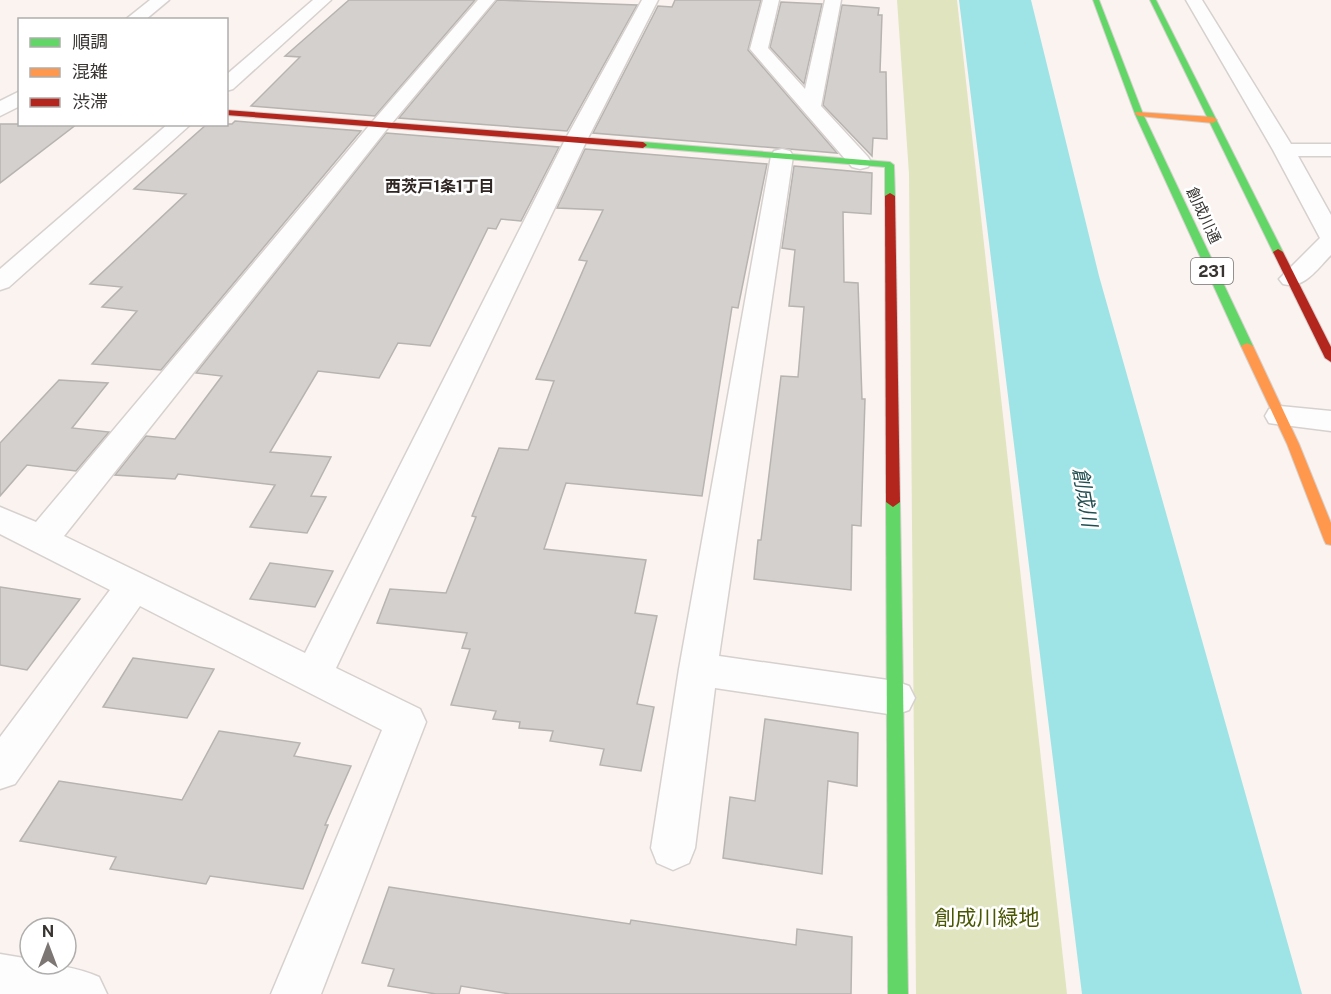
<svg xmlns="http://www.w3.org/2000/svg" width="1331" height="994" font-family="'Public Sans','Noto Sans JP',sans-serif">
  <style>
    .green { fill: #e0e5bf }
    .water { fill: #9ee4e6 }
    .building { fill: #d4d0cd; stroke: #b7b3b0; stroke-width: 1.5 }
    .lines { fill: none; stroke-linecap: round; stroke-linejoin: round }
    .street-casing { stroke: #d6d1ce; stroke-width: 3 }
    .fast-casing { stroke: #d6d1ce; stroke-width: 2 }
    .slow-casing { stroke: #d6d1ce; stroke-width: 2 }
    .jam-casing { stroke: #d6d1ce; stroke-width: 2 }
    .street { fill: #fefdfd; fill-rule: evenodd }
    .fast { fill: #63d668; fill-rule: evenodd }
    .slow { fill: #ff974d; fill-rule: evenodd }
    .jam { fill: #b3261e; fill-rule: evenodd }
    .labels { text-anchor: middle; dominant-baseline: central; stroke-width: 5; stroke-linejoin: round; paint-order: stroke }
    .far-street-label { font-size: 15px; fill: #383432; stroke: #fff }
    .far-neighbourhood-label { font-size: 16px; font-weight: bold; fill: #302724; stroke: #fff }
    .shield { fill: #fff; stroke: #747170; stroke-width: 1.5 }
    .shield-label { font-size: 16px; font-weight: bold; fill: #383432 }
    .water-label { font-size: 20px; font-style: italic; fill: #204e50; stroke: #fff }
    .near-park-label { font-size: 21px; fill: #4a5600; stroke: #fff }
  </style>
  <rect width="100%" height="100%" fill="#faf3f0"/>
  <!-- green -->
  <polygon class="green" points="897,0 957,0 1067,994 916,994 909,174"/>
  <!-- water -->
  <polygon class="water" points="959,0 1031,0 1099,276 1302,994 1082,994"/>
  <!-- building -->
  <g class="building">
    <polygon points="349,0 475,0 375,116 251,106 300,57 285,56"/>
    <polygon points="497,0 637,5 567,131 399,118"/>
    <polygon points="675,0 761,0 748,50 837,153 593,133 658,6 672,7"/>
    <polygon points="781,2 822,4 804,84 770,47"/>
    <polygon points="842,5 879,8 878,15 882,15 880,72 886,72 887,139 873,138 872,156 823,105"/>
    <polygon points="235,121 361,131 161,370 92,364 137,311 102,307 122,287 90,284 186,194 134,189 207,124 232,124"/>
    <polygon points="0,124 77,124 0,183"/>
    <polygon points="386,133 559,147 521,221 501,219 496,229 488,228 430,346 398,343 379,378 318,371 270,452 331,457 311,496 326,497 307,533 250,527 275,485 178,474 175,479 115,475 146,436 175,439 222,376 196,373"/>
    <polygon points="585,149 767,164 738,308 732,307 702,496 566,483 544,549 646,560 635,613 657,616 637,704 654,707 641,771 600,765 604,749 550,741 553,731 519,728 520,722 493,719 496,711 451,705 470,649 462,648 467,633 377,623 390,589 446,593 476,517 472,516 499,448 528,450 554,381 536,379 587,261 579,260 603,210 557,208"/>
    <polygon points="794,166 872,173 871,214 843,212 844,282 858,283 862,399 865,399 861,526 852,525 851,590 754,579 758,540 761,540 781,376 798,377 804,307 789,306 795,250 782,248"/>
    <polygon points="59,380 108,383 72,428 109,432 76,471 27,465 0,496 0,443"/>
    <polygon points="270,563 333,571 315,607 250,599"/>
    <polygon points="0,587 80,599 27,670 0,665"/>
    <polygon points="133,658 214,669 187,718 103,707"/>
    <polygon points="765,719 858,733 857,786 828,781 822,874 723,858 730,797 755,801"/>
    <polygon points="219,731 300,743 294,756 351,766 325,825 328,825 303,889 210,876 206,884 110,869 116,857 20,841 59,781 182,800"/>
    <polygon points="389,887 630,924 631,920 796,945 797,929 852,937 851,994 510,994 461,986 459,994 436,994 388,986 394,969 362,963"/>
  </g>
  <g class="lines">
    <defs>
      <g id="street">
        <polygon points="150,0 169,0 145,20 125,20"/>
        <polygon points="313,0 331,0 233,89 226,91 226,75"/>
        <polygon points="478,0 495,0 387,129 64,536 305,653 565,140 642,0 658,0 587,140 336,668 420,709 426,722 321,994 271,994 382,730 140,606 15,784 0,789 0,737 110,590 0,534 0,507 36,522 373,121"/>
        <polygon points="763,0 779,0 768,48 805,89 825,0 841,0 821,106 868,157 871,162 868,167 860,169 852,167 750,49"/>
        <path d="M1186 0H1202L1291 144H1331V156H1298L1331 215V255C1317 269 1304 290 1283 284L1279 279 1320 238 1273 150Z"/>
        <polygon points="20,91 20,106 0,116 0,101"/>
        <polygon points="168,124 191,124 9,287 0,290 0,269"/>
        <polygon points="782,149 790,151 793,156 719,656 895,681 909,686 915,698 909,710 895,715 715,688 695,848 689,863 673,870 657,863 651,848 679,669 771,156 774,151"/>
        <polygon points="1280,406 1331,411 1331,431 1269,423 1265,416 1269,409"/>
        <path d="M0 954 30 959V964C55 964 76 967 99 977L107 994H0Z"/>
      </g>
      <g id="fast">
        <polygon points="1093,0 1099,0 1143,114 1253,346 1251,348 1243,348 1241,346 1135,114"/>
        <polygon points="1150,0 1156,0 1283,252 1282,254 1274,254 1273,252"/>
        <polygon points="643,142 890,162 894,165 895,196 890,199 885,196 885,167 640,147 640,143"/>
        <polygon points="893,497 900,502 908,994 888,994 886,502"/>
      </g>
      <g id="slow">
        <polygon points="1136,112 1213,117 1217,120 1213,123 1139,116 1135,114"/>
        <polygon points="1247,343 1253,346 1299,444 1331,523 1331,545 1326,544 1324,540 1287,444 1241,346"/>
      </g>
      <g id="jam">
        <polygon points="226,110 643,142 647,145 643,148 226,115"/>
        <polygon points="890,193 895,196 900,502 893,507 886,502 885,196"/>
        <polygon points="1278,249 1283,252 1331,347 1331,362 1325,358 1273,252"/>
      </g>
    </defs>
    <!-- street casing -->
    <use href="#street" class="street-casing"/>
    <!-- fast casing -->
    <use href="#fast" class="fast-casing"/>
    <!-- slow casing -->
    <use href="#slow" class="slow-casing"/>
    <!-- jam casing -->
    <use href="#jam" class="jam-casing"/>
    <!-- street -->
    <use href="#street" class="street"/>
    <!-- fast -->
    <use href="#fast" class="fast"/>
    <!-- slow -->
    <use href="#slow" class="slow"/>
    <!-- jam -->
    <use href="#jam" class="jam"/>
  </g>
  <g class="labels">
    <!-- far-street labels -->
    <g class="far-street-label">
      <text transform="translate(1204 215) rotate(65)">創成川通</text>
    </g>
    <!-- far-neighbourhood labels -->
    <g class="far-neighbourhood-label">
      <text x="440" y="186">西茨戸1条1丁目</text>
    </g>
    <!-- shield labels -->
    <rect class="shield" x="1191" y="258" width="42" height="26" rx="4.5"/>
    <g class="shield-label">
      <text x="1212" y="271">231</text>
    </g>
    <!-- water labels -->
    <g class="water-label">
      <text transform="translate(1085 497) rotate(80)">創成川</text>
    </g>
    <!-- near-park labels -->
    <g class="near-park-label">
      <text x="987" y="917">創成川緑地</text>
    </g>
  </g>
  <!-- legend -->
  <rect x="18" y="18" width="210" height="108" fill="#ffffff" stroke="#afaead" stroke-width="1.5"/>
  <rect x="30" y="38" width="30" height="9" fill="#63d668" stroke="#afaead" stroke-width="1.5"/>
  <text x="72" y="48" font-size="18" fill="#383432">順調</text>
  <rect x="30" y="68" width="30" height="9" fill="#ff974d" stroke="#afaead" stroke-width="1.5"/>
  <text x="72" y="78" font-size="18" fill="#383432">混雑</text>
  <rect x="30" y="98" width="30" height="9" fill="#b3261e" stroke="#afaead" stroke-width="1.5"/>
  <text x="72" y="108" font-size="18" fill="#383432">渋滞</text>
  <!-- north arrow -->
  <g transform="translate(48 946)"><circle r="28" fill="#ffffff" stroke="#afaead" stroke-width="1.5"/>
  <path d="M0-4.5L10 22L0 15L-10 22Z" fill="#7c7774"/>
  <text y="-9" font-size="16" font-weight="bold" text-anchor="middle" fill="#383432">N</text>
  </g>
</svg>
